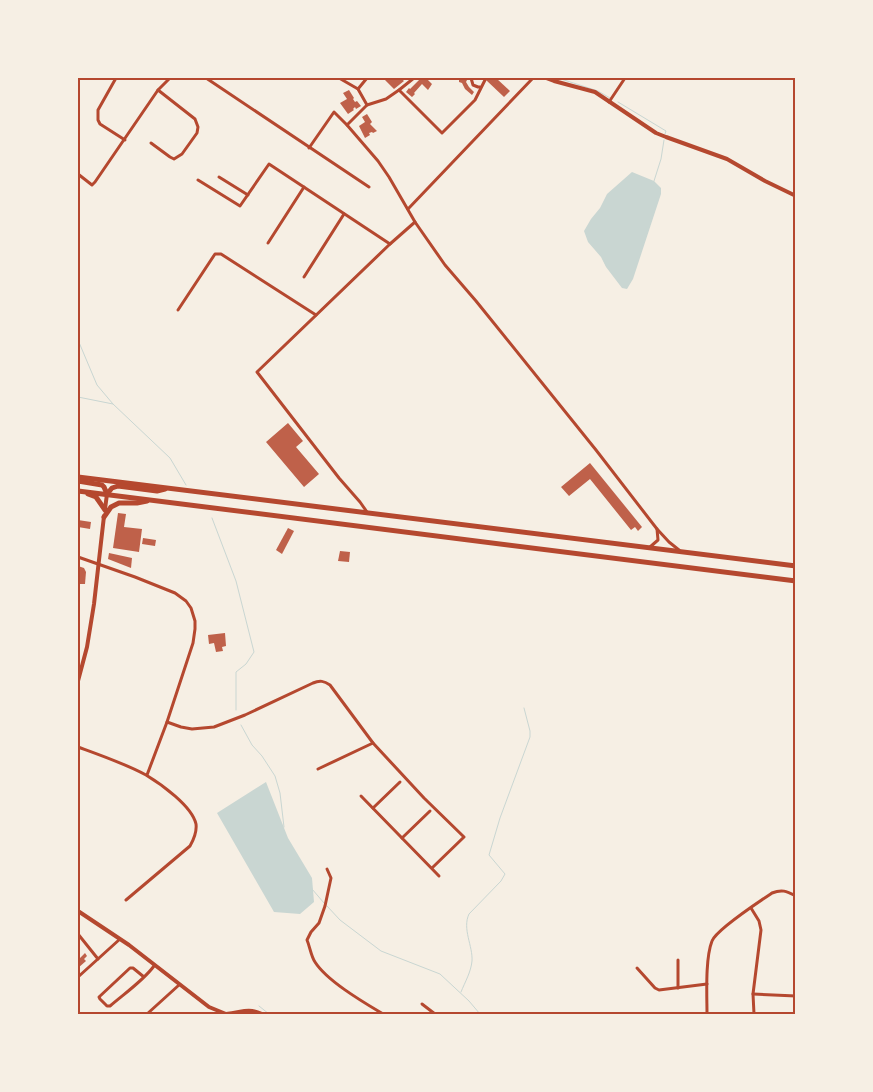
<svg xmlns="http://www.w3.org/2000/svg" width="873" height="1092" font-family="Lato,sans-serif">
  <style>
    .water { fill: #c9d6d2 }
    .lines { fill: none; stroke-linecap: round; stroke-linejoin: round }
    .stream { stroke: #c9d6d2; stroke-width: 1 }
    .building { fill: #bf614a }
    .minor { stroke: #b5482f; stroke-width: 3 }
    .tertiary { stroke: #b5482f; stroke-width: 4 }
    .trunk { stroke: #b5482f; stroke-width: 5 }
    .neatline { fill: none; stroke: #b5482f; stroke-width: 2 }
  </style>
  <rect width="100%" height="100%" fill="#f6efe4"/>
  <!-- water -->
  <g class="water">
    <polygon points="632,172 654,181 661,188 661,194 633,279 627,289 622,288 606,267 601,257 588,242 584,231 591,219 600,208 607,194"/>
    <polygon points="266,782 288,838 312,878 314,902 300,914 274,912 217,813"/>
  </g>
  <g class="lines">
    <!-- stream -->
    <g class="stream">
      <polyline points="558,78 598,91 610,98"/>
      <polyline points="618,102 666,131 665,134"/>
      <polyline points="654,181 661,159 664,140"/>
      <polyline points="78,340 97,385 113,404"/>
      <polyline points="78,397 113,404 170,458 186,485"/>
      <polyline points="212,518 236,581 254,652 246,664 236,672 236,710"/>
      <polyline points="241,725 252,745 262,756 275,776 280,793 284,827"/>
      <polyline points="312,889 324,903"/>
      <polyline points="327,906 340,920 381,951 440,974 469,1001 480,1014"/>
      <path d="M461 992C465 982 471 972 472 961 473 946 462 929 469 914L501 881 505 874 489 855 500 818 530 737V731L524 708"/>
      <polyline points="259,1006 269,1014"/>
    </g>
  </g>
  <!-- building -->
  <g class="building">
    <polygon points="387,78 397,78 398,79 401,78 404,81 394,89 385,80"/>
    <polygon points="421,78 426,78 432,84 428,90 422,84 414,93 415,94 412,97 406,92 409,88 410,89"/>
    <polygon points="459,78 468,78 466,82 469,87 474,92 472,95 465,89 462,83 459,82"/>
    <polygon points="496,78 510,91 504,97 486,80"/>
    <polygon points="349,90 354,98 353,99 355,102 357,101 361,106 356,109 355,107 353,109 354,110 348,114 340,103 347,99 343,93"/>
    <polygon points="367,114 372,122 370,124 377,131 373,133 372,132 369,133 370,135 365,138 359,126 365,122 362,117"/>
    <polygon points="288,423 303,441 296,447 319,474 304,487 266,442"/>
    <polygon points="590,463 642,527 638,531 635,527 631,530 590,479 569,496 561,487"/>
    <polygon points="118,513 126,514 124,527 142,529 139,552 113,548"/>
    <polygon points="78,520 91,522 90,529 78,527"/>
    <polygon points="288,528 294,531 282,554 276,550"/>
    <polygon points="143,538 156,540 155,546 142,544"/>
    <polygon points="340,551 350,552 349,562 338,561"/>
    <polygon points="109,553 132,558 131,568 108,559"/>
    <polygon points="78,566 84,568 86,572 85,584 78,584"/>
    <polygon points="225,633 226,646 222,647 223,651 216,652 214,643 209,644 208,635"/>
    <polygon points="85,953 87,956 84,959 86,961 78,968 78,960"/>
  </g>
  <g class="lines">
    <!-- minor -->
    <g class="minor">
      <polyline points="116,78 98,110 98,120 100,124 125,140"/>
      <polyline points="206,78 369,187"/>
      <polyline points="339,78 358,89 367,105"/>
      <polyline points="471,78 473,85 478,87 480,87"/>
      <polyline points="358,89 367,78"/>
      <polyline points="399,90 442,133 475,100 486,78"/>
      <polyline points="609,102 625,78"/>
      <polyline points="347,125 367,105 386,99 399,90 414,78"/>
      <polyline points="151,143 170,157 174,159 182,154 197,133 198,127 195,119 158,90"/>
      <polyline points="309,148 334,112 347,125 378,161 389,177 415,222 445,265 476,301 596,450 657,529 669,542 679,550"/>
      <polyline points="78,174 92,185 95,182 158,90 170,78"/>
      <polyline points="219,177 248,195"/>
      <polyline points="198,180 240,206 269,164 390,244 415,222"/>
      <polyline points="408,209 533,78"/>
      <polyline points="268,243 304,187"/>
      <polyline points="304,277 344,214"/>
      <polyline points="178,310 215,254 221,254 316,315"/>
      <polyline points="367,512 360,502 339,478 257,372 390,244"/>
      <polyline points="650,547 658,540 657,529"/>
      <polyline points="78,557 135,577 175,593 186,601 191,608 195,621 195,629 193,643 167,722 147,775"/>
      <path d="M167 722 181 727 192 729 214 727 245 715 313 683C320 680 324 681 330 685L373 743 424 798 464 837 432 868"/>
      <path d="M78 747C100 755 126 764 146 775 161 784 192 806 196 824 197 832 194 839 190 846L126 900"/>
      <polyline points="318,769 373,743"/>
      <polyline points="361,796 439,876"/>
      <polyline points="373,808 400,782"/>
      <polyline points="402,838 430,811"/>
      <path d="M327 869 331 878 325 906 319 923 311 932 307 940C310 947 311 956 315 962 327 981 363 1002 383 1014"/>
      <polyline points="751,908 759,921 761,930 753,994 754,1014"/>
      <polyline points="78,934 98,959"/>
      <polyline points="637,968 655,988 659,990 707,984"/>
      <polyline points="78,977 120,939"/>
      <path d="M144 977 133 968H130L99 997 100 999 107 1006H110C125 993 143 981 154 966"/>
      <polyline points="678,988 678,960"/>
      <polyline points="753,994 796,996"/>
      <polyline points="422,1004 435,1014"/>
      <polyline points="147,1014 179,985"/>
      <path d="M707 1014C707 995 705 959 712 941 716 930 760 901 772 893 782 889 786 891 796 896"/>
    </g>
    <!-- tertiary -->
    <g class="tertiary">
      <polyline points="546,78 554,81 595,92 656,133 666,137 727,159 765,181 796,196"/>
      <polyline points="105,509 107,494"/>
      <polyline points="78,681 87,647 94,604 104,516"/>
      <polyline points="78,911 129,945 209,1007 226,1014"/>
      <path d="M226 1014C242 1013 246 1007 262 1014"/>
    </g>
    <!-- trunk -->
    <g class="trunk">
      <polyline points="78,477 796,566"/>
      <polyline points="78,481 102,485 104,487 107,494"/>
      <polyline points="78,491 796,581"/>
      <polyline points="88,494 96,497 105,510"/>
      <polyline points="107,494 112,488 118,486 157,491 165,489"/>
      <polyline points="104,517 111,507 119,503 137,503 147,501"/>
    </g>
  </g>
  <!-- border -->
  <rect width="873" height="1092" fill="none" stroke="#f6efe4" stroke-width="158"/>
  <rect x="79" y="79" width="715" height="934" class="neatline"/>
</svg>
